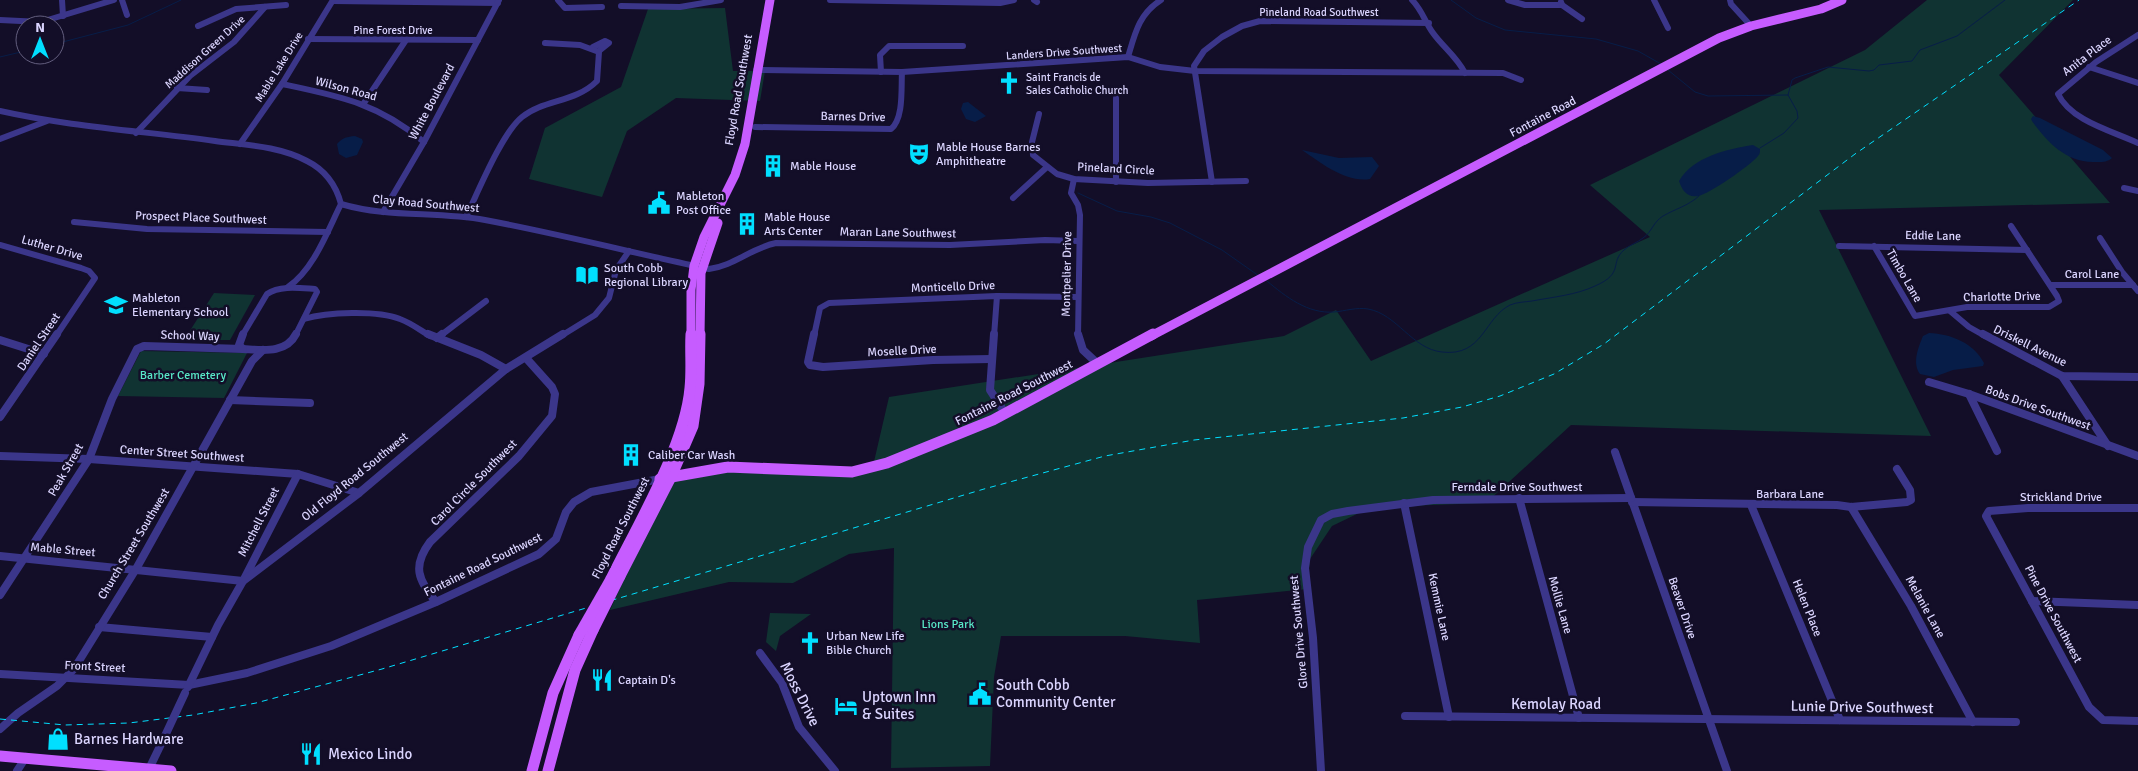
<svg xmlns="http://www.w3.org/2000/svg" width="2138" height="771" font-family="Signika,sans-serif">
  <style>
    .green { fill: #103332 }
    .water { fill: #071d48 }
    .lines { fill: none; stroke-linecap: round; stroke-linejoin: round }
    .stream { stroke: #071d48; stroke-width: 1 }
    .minor-far1 { stroke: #3b368a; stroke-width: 6 }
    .minor { stroke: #3b368a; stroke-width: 8 }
    .major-far1 { stroke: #c65cff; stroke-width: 9 }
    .major { stroke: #c65cff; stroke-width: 11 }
    .rail { stroke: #01dfff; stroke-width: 1; stroke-dasharray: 6 5; stroke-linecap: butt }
    .minor-bridge { stroke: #3b368a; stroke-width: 8 }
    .major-bridge { stroke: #c65cff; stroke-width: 11 }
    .labels { text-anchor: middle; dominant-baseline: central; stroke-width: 5; stroke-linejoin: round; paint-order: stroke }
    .far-street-label { font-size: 11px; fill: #dbd5ff; stroke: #130e28 }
    .far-poi-label { font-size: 11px; fill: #dbd5ff; stroke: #130e28; text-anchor: start }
    .street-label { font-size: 12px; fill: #dbd5ff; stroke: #130e28 }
    .poi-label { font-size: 12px; fill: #dbd5ff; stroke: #130e28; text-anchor: start }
    .park-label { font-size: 12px; fill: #58e8c8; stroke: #130e28 }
    .near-poi-label { font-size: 15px; fill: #dbd5ff; stroke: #130e28; text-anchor: start }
    .near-street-label { font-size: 15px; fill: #dbd5ff; stroke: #130e28 }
  </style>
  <rect width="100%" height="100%" fill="#130e28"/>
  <!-- green -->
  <g class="green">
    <polygon points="1927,0 2073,0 1999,75 2110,203 1819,210 1931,436 1571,425 1486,503 1406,506 1359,513 1332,526 1310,559 1307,589 1197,600 1200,643 1125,636 1001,636 994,677 990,766 891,768 894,548 849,554 793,583 729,582 610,610 670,478 693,472 873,466 889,397 1284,336 1336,310 1371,361 1650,237 1590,185 1865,50"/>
    <polygon points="725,8 733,71 765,71 760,101 676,98 627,131 602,197 529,179 545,128 621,87 648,9"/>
    <polygon points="214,293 255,295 230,340 184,340"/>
    <polygon points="141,351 247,353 224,398 118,396"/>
    <polygon points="770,613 811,614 780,636 776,651 766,642"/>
  </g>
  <!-- water -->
  <g class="water">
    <polygon points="968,102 986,116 975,122 966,119 961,109 963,103"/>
    <path d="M2033 116 2040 118 2103 150 2112 158C2106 163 2100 162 2093 162 2066 162 2047 142 2032 121L2031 119Z"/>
    <path d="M355 136 362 139 363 142 357 155 346 158 339 154 337 144C343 137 347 137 355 136Z"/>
    <path d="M1753 145 1760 149C1760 152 1760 154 1758 156 1751 165 1708 195 1698 196 1687 198 1682 190 1679 181 1693 157 1727 149 1753 145Z"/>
    <path d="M1302 150 1339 158 1372 157 1379 166 1370 179C1346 183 1321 163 1302 150Z"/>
    <path d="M1929 333C1951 334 1974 343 1984 363L1983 366 1953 370 1934 377 1920 374C1912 363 1918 348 1923 336Z"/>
  </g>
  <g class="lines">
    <!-- stream -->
    <g class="stream">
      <polyline points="1451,0 1476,18 1505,30 1596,39 1638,51 1661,64"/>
      <polyline points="55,44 128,25 181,0"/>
      <polyline points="0,57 25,51"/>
      <polyline points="1668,70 1695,92 1708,96 1788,95"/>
      <polyline points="1760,148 1784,133 1798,118 1797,111 1788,95 1792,80 1795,78 1828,67 1869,71 1874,70 1879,65 1912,61 1920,50 1957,36 2005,0"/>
      <polyline points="1078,193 1117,211 1151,217 1170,223 1222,250 1259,276"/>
      <path d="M1267 281C1286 297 1308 314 1334 312 1345 311 1357 307 1368 309 1397 314 1412 349 1442 352 1483 357 1484 318 1510 305 1517 302 1525 302 1532 301 1553 297 1576 295 1595 286 1625 273 1609 263 1624 250 1629 245 1637 243 1643 238 1652 232 1653 222 1663 216 1675 209 1688 206 1699 196"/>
    </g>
    <!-- minor-far1 -->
    <g class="minor-far1">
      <polyline points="62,0 63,16"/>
      <polyline points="122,0 127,15"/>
      <polyline points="558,0 565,8 602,7"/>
      <polyline points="830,0 1000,3 1014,0"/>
      <polyline points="1034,0 1037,2"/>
      <path d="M1412 0C1422 10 1425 22 1433 33 1443 47 1457 57 1465 73"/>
      <polyline points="1508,0 1525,5 1562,5"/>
      <polyline points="1654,0 1668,28"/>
      <polyline points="1730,0 1731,4 1751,26"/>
      <polyline points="333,1 498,3"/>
      <polyline points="1561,2 1562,5 1582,19"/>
      <polyline points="621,6 680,7 721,0"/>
      <polyline points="0,20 41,22 114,0"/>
      <polyline points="198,26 236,9 286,5"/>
      <path d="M2138 35 2096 62 2058 94C2071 121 2112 131 2138 143"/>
      <polyline points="308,39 478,40"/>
      <polyline points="593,47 605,41 609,43 599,51"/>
      <path d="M1128 57C1135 33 1139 14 1161 0"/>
      <polyline points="2089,67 2138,83"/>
      <polyline points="756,70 902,72 1128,57 1160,67 1195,71 1503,73 1521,80"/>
      <polyline points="881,72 880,55 889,46 963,46"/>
      <path d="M282 84C339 96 378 103 424 142"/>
      <polyline points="177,88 207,90"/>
      <polyline points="1116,98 1116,182"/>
      <polyline points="364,103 406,40"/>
      <path d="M0 111C71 127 143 131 215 141 245 145 279 146 307 161 325 170 336 185 341 204 388 218 437 211 485 220 560 234 634 253 709 269 734 266 751 248 776 243L950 245 1045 240 1078 241"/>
      <polyline points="1039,114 1032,142 1033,155 1057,174 1074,179 1148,183 1246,181"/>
      <path d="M755 127 891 129C904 118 901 88 902 72"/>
      <polyline points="136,133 190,76 234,42 265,7"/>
      <polyline points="0,139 47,121"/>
      <polyline points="240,144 282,84 333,0"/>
      <polyline points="1074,179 1071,193 1078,205 1080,215 1078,336"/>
      <polyline points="1212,182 1194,66 1204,51 1222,37 1242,26 1260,21 1429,23"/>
      <polyline points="2124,188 2138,191"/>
      <polyline points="1013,198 1047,167"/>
      <polyline points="383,212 424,142 499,0"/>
      <path d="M466 217C478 192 502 133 522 117 544 99 575 103 597 81L599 52 580 45 545 43"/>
      <polyline points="74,222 147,229 328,232"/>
      <polyline points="2100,238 2122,272 2138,291"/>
      <polyline points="0,245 81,268 89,271 95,278 56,336"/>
      <polyline points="1839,246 2027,250"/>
      <polyline points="1874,246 1915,316 1967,307 2049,307 2059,301 2057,296 2011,226"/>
      <polyline points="2051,285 2133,285"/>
      <path d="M288 287C314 269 327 232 341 204"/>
      <polyline points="1950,311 1969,327 1985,336"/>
      <path d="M304 319C327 312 377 310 400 319 411 323 420 330 430 336"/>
      <path d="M242 336 267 294C280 285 300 288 315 289L317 292 295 336"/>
      <polyline points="440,336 486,301"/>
      <polyline points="561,336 595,315 609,298 616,270 629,251"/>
      <polyline points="814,336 820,308 829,303 997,296 1078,297"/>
      <polyline points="994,336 997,296"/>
    </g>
    <!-- minor -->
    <g class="minor">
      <path d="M243 334 239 345 243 349C262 350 286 354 296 334"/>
      <polyline points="428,334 481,355 506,369"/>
      <polyline points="814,334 808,362 810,365 823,367 933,360 991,359"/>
      <polyline points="994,334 990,390 1005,413"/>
      <polyline points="1078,334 1083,350 1098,364"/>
      <polyline points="1983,334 2062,376 2138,377"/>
      <polyline points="437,338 442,334"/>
      <polyline points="0,340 44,354"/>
      <polyline points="2062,376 2108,446"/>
      <polyline points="1929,382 1969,394 2138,456"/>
      <polyline points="1969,394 1997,451"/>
      <polyline points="230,400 310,403"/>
      <polyline points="0,417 57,334"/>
      <polyline points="1615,452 1727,771"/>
      <polyline points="0,456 89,459 298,474 359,493"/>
      <polyline points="1519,498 1579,718"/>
      <polyline points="1632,502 1837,505 1851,507 1907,502 1911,500 1910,490 1897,469"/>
      <polyline points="1404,503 1449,717"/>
      <polyline points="1751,505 1840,720"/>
      <polyline points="1851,507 1911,606 1973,722"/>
      <polyline points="2138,508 2028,508 1989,511 1986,516 2089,707 2103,720 2138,721"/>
      <polyline points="0,556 243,581 298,474"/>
      <polyline points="0,595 89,459 112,399 137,349 144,346 243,349"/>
      <polyline points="2032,601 2138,605"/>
      <path d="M436 602C418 580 412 566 430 542L519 456 552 416 555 394 552 387 526 358"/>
      <polyline points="99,627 212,637"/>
      <polyline points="760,653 782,683 799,727 835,771"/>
      <polyline points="0,674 189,685 247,673 331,646 436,602 539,554 556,539 566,512 574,502 591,492 660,479"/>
      <polyline points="188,687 218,625 243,581 359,493 506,369 563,334"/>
      <polyline points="1405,716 2016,722"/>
      <polyline points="0,729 18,713 57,686 74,669 136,569 252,361 263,350"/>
      <polyline points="149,769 164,738"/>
      <polyline points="17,771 26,757"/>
      <polyline points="1321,771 1313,638 1305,568 1308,547 1321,520 1332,514 1348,511 1433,500 1631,498"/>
    </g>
    <!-- major-far1 -->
    <g class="major-far1">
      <polyline points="691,336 691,290 694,266 704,237 735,175 745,144 770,0"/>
      <polyline points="700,336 701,273 718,223"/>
      <polyline points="1151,336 1719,38 1751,26 1821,9 1842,0"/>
    </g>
    <!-- major -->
    <g class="major">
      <polyline points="660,479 728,467 852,472 887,463 993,420 1153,334"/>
      <polyline points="620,576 671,477 693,426 699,384 700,334"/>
      <path d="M611 579C637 526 685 446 690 388 692 370 690 352 691 334"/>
      <polyline points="0,756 171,771"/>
      <polyline points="532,771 553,693 579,635"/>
      <polyline points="548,771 575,670 593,630"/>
    </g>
    <!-- rail -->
    <polyline class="rail" points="0,719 65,725 129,723 193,715 256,703 382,669 984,489 1105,456 1194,440 1403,418 1462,407 1500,396 1554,374 1604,344 1855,154 2079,0"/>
    <!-- minor-bridge -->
    <polyline class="minor-bridge" points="164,738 185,693"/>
    <!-- major-bridge -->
    <g class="major-bridge">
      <polyline points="593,630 620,576"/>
      <polyline points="579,635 611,579"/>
    </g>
  </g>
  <!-- icons -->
  <defs>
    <symbol id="church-bare" viewBox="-9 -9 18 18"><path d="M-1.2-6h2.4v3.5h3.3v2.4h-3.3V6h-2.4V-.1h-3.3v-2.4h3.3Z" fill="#01dfff" stroke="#130e28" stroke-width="2.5" paint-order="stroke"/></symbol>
    <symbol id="theatre-bare" viewBox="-9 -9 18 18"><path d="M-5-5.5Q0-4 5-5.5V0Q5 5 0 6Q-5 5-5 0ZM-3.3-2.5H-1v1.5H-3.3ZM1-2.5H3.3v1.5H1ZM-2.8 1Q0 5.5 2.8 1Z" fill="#01dfff" stroke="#130e28" stroke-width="2.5" paint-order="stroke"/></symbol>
    <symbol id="building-bare" viewBox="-9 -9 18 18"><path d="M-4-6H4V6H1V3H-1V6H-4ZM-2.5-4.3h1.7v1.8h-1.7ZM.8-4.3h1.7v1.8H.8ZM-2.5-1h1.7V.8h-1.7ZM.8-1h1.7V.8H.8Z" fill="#01dfff" stroke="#130e28" stroke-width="2.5" paint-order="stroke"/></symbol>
    <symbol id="civic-bare" viewBox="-9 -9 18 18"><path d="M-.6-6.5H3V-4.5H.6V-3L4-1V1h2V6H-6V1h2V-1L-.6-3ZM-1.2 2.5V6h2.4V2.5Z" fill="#01dfff" stroke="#130e28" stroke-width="2.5" paint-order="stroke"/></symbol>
    <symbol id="library-bare" viewBox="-9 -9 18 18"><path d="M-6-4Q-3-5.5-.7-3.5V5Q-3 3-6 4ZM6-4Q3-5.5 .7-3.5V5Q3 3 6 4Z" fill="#01dfff" stroke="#130e28" stroke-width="2.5" paint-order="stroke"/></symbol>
    <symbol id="school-bare" viewBox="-9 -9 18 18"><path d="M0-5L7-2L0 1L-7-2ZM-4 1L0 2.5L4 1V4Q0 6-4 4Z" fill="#01dfff" stroke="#130e28" stroke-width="2.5" paint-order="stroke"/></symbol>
    <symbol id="restaurant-bare" viewBox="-9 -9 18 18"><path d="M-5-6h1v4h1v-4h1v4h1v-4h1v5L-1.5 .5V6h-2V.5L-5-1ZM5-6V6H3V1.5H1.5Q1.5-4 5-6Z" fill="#01dfff" stroke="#130e28" stroke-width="2.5" paint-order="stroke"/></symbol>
    <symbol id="hotel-bare" viewBox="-9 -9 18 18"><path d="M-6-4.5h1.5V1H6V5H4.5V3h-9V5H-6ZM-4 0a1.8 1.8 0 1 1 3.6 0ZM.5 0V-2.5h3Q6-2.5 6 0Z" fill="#01dfff" stroke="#130e28" stroke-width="2.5" paint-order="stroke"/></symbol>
    <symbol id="shop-bare" viewBox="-9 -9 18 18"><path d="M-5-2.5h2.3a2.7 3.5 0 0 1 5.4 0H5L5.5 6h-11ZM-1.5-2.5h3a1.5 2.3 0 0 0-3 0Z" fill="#01dfff" stroke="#130e28" stroke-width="2.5" paint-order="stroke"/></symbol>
  </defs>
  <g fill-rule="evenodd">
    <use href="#church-bare" x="993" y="67" width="32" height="32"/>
    <use href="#theatre-bare" x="903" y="138" width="32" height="32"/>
    <use href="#building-bare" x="757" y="150" width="32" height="32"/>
    <use href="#civic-bare" x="643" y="187" width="32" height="32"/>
    <use href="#building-bare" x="731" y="208" width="32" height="32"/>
    <use href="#library-bare" x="571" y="259" width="32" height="32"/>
    <use href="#school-bare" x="100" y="289" width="32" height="32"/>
    <use href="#building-bare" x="615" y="439" width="32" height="32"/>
    <use href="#church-bare" x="794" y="627" width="32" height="32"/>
    <use href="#restaurant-bare" x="586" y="664" width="32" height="32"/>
    <use href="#civic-bare" x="964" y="678" width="32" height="32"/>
    <use href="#hotel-bare" x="830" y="690" width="32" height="32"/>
    <use href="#shop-bare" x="42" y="723" width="32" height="32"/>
    <use href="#restaurant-bare" x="295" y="738" width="32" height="32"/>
  </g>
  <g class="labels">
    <!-- far-street labels -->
    <g class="far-street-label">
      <text x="1319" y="12">Pineland Road Southwest</text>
      <text x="393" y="30">Pine Forest Drive</text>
      <text transform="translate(205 52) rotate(-42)">Maddison Green Drive</text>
      <text transform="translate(1064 52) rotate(-4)">Landers Drive Southwest</text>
      <text transform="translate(279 67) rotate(-58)">Mable Lake Drive</text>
    </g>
    <!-- far-poi labels -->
    <g class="far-poi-label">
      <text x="1026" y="77">Saint Francis de<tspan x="1026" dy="13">Sales Catholic Church</tspan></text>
    </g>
    <!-- street labels -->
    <g class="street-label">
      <text transform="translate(2087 56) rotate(-37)">Anita Place</text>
      <text transform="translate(346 89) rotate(15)">Wilson Road</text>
      <text transform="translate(739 90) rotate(-80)">Floyd Road Southwest</text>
      <text transform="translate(432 102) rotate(-62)">White Boulevard</text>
      <text transform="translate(853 117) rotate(1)">Barnes Drive</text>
      <text transform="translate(1543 117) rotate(-28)">Fontaine Road</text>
      <text transform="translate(1116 169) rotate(3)">Pineland Circle</text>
      <text transform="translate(426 204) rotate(5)">Clay Road Southwest</text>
      <text transform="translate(201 218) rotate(2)">Prospect Place Southwest</text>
      <text transform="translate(898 233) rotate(1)">Maran Lane Southwest</text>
      <text transform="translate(1933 236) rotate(1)">Eddie Lane</text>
      <text transform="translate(52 248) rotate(16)">Luther Drive</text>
      <text transform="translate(1067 274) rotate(-89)">Montpelier Drive</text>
      <text x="2092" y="274">Carol Lane</text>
      <text transform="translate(1904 276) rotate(60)">Timbo Lane</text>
      <text transform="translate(953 287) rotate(-2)">Monticello Drive</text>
      <text transform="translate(2002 297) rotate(-1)">Charlotte Drive</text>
      <text transform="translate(190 336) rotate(2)">School Way</text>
      <text transform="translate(39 342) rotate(-56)">Daniel Street</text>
      <text transform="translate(2030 346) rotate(26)">Driskell Avenue</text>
      <text transform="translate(902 351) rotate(-3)">Moselle Drive</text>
      <text transform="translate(1014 393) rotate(-27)">Fontaine Road Southwest</text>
      <text transform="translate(2038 408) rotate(20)">Bobs Drive Southwest</text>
      <text transform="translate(182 454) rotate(4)">Center Street Southwest</text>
      <text transform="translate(66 470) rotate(-60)">Peak Street</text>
      <text transform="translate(355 477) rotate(-39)">Old Floyd Road Southwest</text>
      <text transform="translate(474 483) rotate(-45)">Carol Circle Southwest</text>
      <text x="1517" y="487">Ferndale Drive Southwest</text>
      <text x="1790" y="494">Barbara Lane</text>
      <text x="2061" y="497">Strickland Drive</text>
      <text transform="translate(259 522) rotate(-63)">Mitchell Street</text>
      <text transform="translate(621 528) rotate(-63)">Floyd Road Southwest</text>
      <text transform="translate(134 544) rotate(-59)">Church Street Southwest</text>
      <text transform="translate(63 550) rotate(5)">Mable Street</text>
      <text transform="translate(483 565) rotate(-26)">Fontaine Road Southwest</text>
      <text transform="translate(1560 605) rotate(74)">Mollie Lane</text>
      <text transform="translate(1439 607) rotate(78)">Kemmie Lane</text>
      <text transform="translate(1925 607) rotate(61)">Melanie Lane</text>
      <text transform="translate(1682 608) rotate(71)">Beaver Drive</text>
      <text transform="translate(1807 608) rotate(68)">Helen Place</text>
      <text transform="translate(2053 614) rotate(62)">Pine Drive Southwest</text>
      <text transform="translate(1299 632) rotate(-95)">Glore Drive Southwest</text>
      <text transform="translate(95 667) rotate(3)">Front Street</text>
    </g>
    <!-- poi labels -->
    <g class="poi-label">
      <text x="936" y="147">Mable House Barnes<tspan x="936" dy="14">Amphitheatre</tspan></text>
      <text x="790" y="166">Mable House</text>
      <text x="676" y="196">Mableton<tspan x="676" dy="14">Post Office</tspan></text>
      <text x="764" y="217">Mable House<tspan x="764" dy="14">Arts Center</tspan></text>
      <text x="604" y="268">South Cobb<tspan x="604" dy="14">Regional Library</tspan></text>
      <text x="132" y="298">Mableton<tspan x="132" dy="14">Elementary School</tspan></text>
      <text x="648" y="455">Caliber Car Wash</text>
      <text x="826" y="636">Urban New Life<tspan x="826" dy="14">Bible Church</tspan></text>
      <text x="618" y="680">Captain D's</text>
    </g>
    <!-- park labels -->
    <g class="park-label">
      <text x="183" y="375">Barber Cemetery</text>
      <text x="948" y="624">Lions Park</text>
    </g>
    <!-- near-poi labels -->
    <g class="near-poi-label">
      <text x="996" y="685">South Cobb<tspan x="996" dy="17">Community Center</tspan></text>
      <text x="862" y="697">Uptown Inn<tspan x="862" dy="17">&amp; Suites</tspan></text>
      <text x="74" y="739">Barnes Hardware</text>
      <text x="328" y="754">Mexico Lindo</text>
    </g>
    <!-- near-street labels -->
    <g class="near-street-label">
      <text transform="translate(800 694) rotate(63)">Moss Drive</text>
      <text x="1556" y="704">Kemolay Road</text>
      <text transform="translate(1862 707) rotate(1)">Lunie Drive Southwest</text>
    </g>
  </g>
  <!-- north arrow -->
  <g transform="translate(40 40)"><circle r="24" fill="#130e28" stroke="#635e7e"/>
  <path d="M0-4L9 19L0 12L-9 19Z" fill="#01dfff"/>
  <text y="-8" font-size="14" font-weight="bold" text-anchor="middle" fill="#dbd5ff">N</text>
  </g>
</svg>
